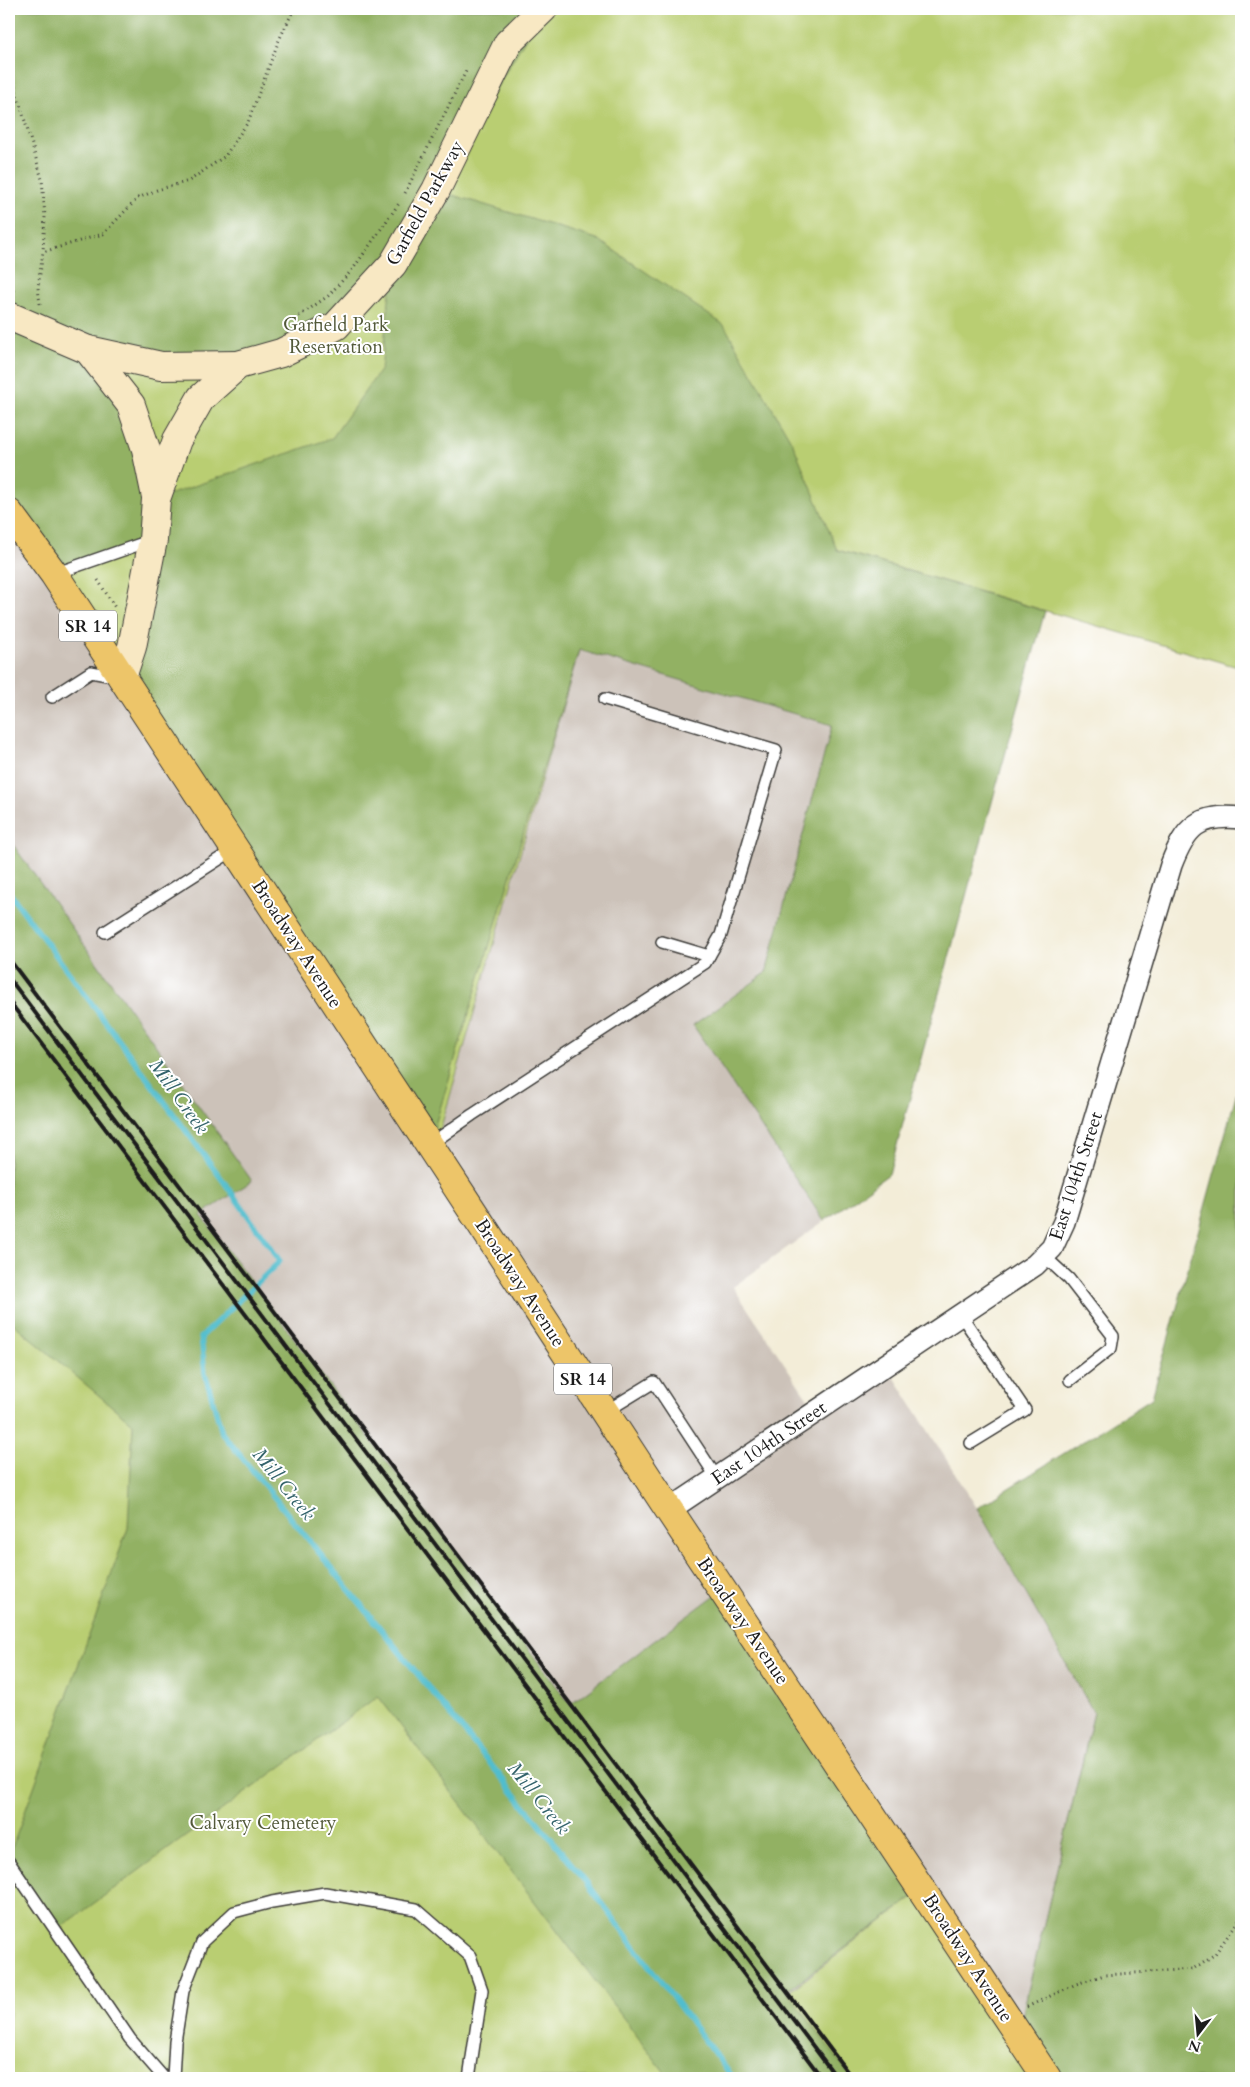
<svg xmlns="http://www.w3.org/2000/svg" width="1250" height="2087" font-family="Cardo,serif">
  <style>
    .industrial { fill: #ccc2b9 }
    .green { fill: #b9ce72; stroke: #6a7547 }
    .forest { fill: #92b164; stroke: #576640; fill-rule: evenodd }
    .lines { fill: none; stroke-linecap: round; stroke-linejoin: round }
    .stream { stroke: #51bdcd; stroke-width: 5.5 }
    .lane-casing { stroke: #3c3b38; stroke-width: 14 }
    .street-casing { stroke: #3c3b38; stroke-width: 24 }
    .secondary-casing { stroke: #3c3b38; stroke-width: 30 }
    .primary-casing { stroke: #3c3b38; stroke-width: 30 }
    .path { stroke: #3c3b38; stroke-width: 3; stroke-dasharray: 1 4; stroke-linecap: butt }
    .lane { stroke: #fff; stroke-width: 11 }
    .street { stroke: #fff; stroke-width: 21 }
    .secondary { stroke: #f8e8c3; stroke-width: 28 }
    .primary { stroke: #edc569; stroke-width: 28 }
    .rail { stroke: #1c1c1c; stroke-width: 4 }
    .labels { text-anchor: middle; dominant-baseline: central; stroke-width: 4; stroke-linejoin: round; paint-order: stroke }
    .shield { fill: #fff; stroke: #606060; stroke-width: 1 }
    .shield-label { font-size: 18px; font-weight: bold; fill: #1c1c1c }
    .street-label { font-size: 19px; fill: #1c1c1c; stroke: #fff }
    .park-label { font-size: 19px; fill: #535a3a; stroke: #fff }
    .water-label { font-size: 20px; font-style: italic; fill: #34646c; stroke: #fff }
  </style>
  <rect width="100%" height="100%" fill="#fff"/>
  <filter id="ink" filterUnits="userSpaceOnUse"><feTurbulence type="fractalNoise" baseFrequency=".02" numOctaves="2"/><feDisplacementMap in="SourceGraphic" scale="10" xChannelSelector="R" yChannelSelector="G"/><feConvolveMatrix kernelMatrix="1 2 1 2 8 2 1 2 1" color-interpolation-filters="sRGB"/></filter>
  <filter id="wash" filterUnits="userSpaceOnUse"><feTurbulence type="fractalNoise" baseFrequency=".0096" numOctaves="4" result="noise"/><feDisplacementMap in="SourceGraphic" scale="20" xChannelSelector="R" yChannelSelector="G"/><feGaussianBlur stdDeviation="1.12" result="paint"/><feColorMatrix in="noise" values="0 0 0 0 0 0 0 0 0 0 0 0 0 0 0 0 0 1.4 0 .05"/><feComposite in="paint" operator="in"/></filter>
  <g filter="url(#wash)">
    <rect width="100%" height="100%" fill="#f3edd8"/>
    <!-- industrial -->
    <polygon class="industrial" points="9,515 435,1148 579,650 832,725 766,973 694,1025 824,1221 733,1287 816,1411 886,1364 977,1508 1094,1713 1018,2034 778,2000 192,1222 251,1181 9,839"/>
    <!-- green -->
    <g class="green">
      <polygon points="9,9 1241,9 1241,668 626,488 435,1148 11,502"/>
      <polygon points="9,1068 776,2078 9,2078"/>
      <polygon points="1241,1090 1241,2078 837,2078 778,2000 923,1890 1018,2033"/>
    </g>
    <!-- forest -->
    <g class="forest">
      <path d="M9 9H543L436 190 597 239 724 325 793 444 837 550 1045 611 889 1174 824 1221 693 1025 766 973 832 725 579 650 429 1145 122 677 152 541 54 574 9 513ZM393 265 381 369 332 438 157 499 146 449 89 350 238 365 336 326Z"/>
      <polygon points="9,839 252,1181 201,1215 570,1704 722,1590 923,1890 787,1991 852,2078 669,2078 378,1696 56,1931 9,1862 9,1856 128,1528 133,1424 9,1320"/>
      <polygon points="1241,1077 1241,2078 1047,2078 1018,2034 1094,1713 977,1508 1152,1398"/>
    </g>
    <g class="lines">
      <!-- stream -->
      <polyline class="stream" points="9,892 224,1182 280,1261 201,1337 205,1373 222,1433 587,1883 733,2078"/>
    </g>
  </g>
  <g filter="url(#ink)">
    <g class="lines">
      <defs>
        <g id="lane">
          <polyline points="54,574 152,540"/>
          <polyline points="52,697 91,672 118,677"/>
          <polyline points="105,932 235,849"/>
          <polyline points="662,942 709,956"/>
          <polyline points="429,1145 472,1115 705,963 721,935 776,750 605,699"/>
          <polyline points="1044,1256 1069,1279 1113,1336 1111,1348 1070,1380"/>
          <polyline points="961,1315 1025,1410 971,1443"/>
          <polyline points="605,1412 654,1382 717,1478"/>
          <polyline points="9,1862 130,2039 164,2078"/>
          <polyline points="173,2078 175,2042 183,1991 202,1942 234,1912 272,1902 325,1893 416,1909 470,1956 482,1990 469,2078"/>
        </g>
        <path id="street" d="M669 1510 1035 1265 1052 1248 1064 1222 1171 865C1186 826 1198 814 1241 818"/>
        <g id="secondary">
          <polyline points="9,316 88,350 131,405 146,449 156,497"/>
          <polyline points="88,350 161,366 238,365"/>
          <polyline points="122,677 132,647 153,540 156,499 177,440 201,398 238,365 281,353 336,326 393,264 436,190 508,43 543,9"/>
        </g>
        <polyline id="primary" points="9,513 54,574 669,1510 1047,2078"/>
      </defs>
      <!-- lane casing -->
      <use href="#lane" class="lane-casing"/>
      <!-- street casing -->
      <use href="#street" class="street-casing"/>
      <!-- secondary casing -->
      <use href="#secondary" class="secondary-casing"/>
      <!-- primary casing -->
      <use href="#primary" class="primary-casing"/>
      <!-- path -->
      <g class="path">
        <polyline points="9,67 42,179 45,217 43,252"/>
        <polyline points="405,193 466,71"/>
        <polyline points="9,288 16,293"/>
        <polyline points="40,304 38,288 43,252 103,234 138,198 157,190 189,181 225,156 248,122 279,40 294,9"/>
        <polyline points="299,316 328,296 353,269 400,202"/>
        <polyline points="98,580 116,609"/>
        <polyline points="1027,2007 1076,1984 1104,1975 1193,1969 1215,1954 1241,1917"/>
      </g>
      <!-- lane -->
      <use href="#lane" class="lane"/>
      <!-- street -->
      <use href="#street" class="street"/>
      <!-- secondary -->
      <use href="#secondary" class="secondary"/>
      <!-- primary -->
      <use href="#primary" class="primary"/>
      <!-- rail -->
      <g class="rail">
        <polyline points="9,959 852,2078"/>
        <polyline points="9,978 837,2078"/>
        <polyline points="9,1001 822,2078"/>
      </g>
    </g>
  </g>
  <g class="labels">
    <!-- shield labels -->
    <g class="shield">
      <rect x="59" y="610.5" width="58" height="31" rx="4"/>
      <rect x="554" y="1363.5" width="58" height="31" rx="4"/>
    </g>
    <g class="shield-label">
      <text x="88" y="626">SR 14</text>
      <text x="583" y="1379">SR 14</text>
    </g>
    <!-- street labels -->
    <g class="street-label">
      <text transform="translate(425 203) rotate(-61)">Garfield Parkway</text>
      <text transform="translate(297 944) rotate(57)">Broadway Avenue</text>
      <text transform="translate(1076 1176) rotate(-72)">East 104th Street</text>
      <text transform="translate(520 1283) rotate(57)">Broadway Avenue</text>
      <text transform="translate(769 1443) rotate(-34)">East 104th Street</text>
      <text transform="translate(743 1621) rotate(56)">Broadway Avenue</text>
      <text transform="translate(968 1958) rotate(57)">Broadway Avenue</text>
    </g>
    <!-- park labels -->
    <g class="park-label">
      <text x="336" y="325">Garfield Park<tspan x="336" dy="22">Reservation</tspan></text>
      <text x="263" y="1823">Calvary Cemetery</text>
    </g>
    <!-- water labels -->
    <g class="water-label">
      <text transform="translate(179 1096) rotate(54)">Mill Creek</text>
      <text transform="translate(284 1484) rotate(51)">Mill Creek</text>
      <text transform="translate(539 1798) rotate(51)">Mill Creek</text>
    </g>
  </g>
  <!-- margin -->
  <rect width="1250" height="2087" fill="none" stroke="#fff" stroke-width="30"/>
  <!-- north arrow -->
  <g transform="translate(1198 2034) rotate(196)" stroke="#ffffff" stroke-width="4" paint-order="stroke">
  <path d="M0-4L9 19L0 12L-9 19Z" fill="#1c1c1c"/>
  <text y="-8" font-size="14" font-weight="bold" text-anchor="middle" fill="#1c1c1c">N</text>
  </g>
</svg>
